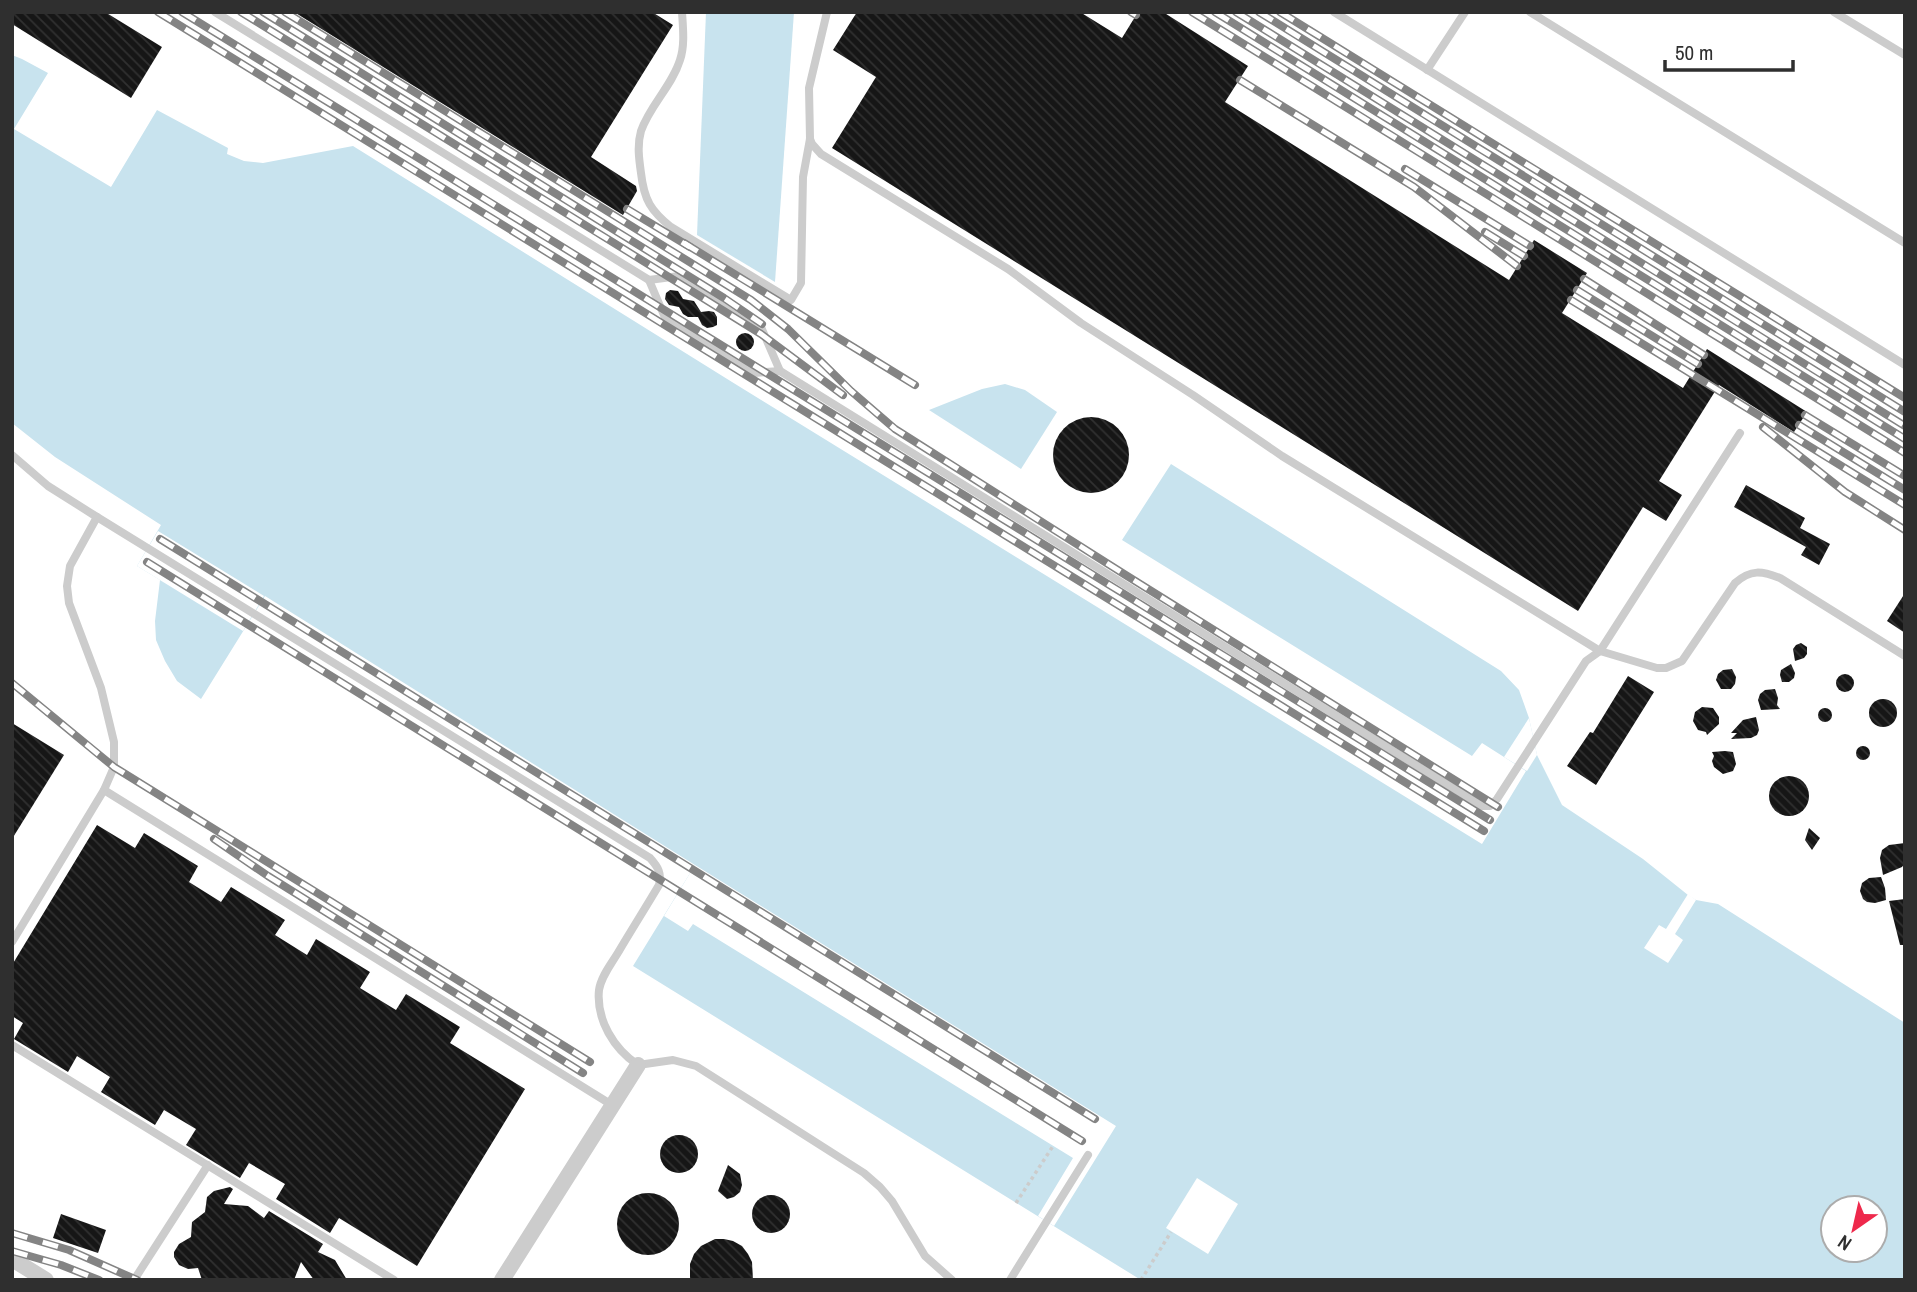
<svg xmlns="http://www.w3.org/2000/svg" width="1917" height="1292" font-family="'Archivo Narrow',sans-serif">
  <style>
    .water { fill: #c8e3ee; fill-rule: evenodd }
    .pier { fill: #fff }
    .building { fill: url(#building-back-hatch) }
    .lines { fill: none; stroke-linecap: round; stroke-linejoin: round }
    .path { stroke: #ccc; stroke-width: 3.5; stroke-dasharray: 3.5 3.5; stroke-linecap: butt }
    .lane { stroke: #ccc; stroke-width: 8 }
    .street { stroke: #ccc; stroke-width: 16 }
    .rail-casing { stroke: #848484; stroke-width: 8 }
    .rail { stroke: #fff; stroke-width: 5; stroke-dasharray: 16; stroke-linecap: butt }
  </style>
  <defs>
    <pattern id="building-back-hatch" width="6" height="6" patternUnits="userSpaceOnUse" patternTransform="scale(1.75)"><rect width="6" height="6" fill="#161616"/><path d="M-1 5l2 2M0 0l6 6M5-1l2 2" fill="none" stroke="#303030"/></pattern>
  </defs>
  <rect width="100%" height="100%" fill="#fff"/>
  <!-- water -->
  <g class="water">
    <polygon points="706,12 794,12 775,282 697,235"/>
    <path d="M12 55 22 59 48 73 14 129 111 187 157 110 228 148 227 154 244 161 263 163 353 146 732 382 1482 844 1526 771 1482 743 1472 756 1122 540 1171 464 1501 671 1519 690 1529 718 1537 755 1562 805 1643 859 1688 895 1696 900 1718 904 1905 1023V1280H1141L633 966 695 865 265 596 201 699 177 681 165 661 156 640 155 621 160 580 137 566 161 525 55 457 12 423ZM1833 1208H1875V1250H1833Z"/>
    <polygon points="1005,384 1025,390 1057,412 1021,469 929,410 982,389"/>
  </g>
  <!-- pier -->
  <g class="pier">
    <polygon points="158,531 264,596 243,631 137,566"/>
    <polygon points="1529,718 1537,755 1527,771 1504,757"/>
    <polygon points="695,865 1116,1126 1054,1226 1038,1216 1073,1158 693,924 688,931 664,916"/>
    <polygon points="1688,894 1696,900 1675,934 1683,940 1668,963 1644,948 1659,925 1666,929"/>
    <polygon points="1197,1178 1238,1204 1208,1254 1166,1228"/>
  </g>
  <!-- building -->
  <g class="building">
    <polygon points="12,12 105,12 162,47 131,98 12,24"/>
    <polygon points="294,12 652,12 673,25 591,157 636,186 637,191 623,215"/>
    <polygon points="857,12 1080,12 1122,38 1138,12 1163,12 1248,66 1225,102 1509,280 1534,240 1587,273 1562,313 1683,388 1707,349 1807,412 1794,432 1719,385 1659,481 1682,495 1666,521 1643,507 1578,611 832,148 876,77 833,50"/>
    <polygon points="670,290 678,291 683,299 694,301 701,312 709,311 714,312 717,317 717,325 713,327 707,328 702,325 698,317 688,317 683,314 679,307 669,305 665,299 666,293"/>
    <circle cx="745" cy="342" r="9"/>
    <circle cx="1091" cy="455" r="38"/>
    <polygon points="1746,485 1805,518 1800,528 1830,544 1819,565 1801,555 1806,547 1734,507"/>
    <polygon points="1905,593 1905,633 1887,621"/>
    <polygon points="1801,643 1807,647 1807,654 1804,658 1795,661 1793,649 1796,645"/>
    <polygon points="1791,664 1795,673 1794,678 1789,682 1782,682 1780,675 1781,670"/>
    <polygon points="1732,669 1736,677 1735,684 1731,689 1721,689 1716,680 1718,674 1723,670"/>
    <circle cx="1845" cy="683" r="9"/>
    <polygon points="1628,676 1654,692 1596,785 1567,766 1590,732 1593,733"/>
    <polygon points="1775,689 1778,698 1777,705 1780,709 1761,710 1758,700 1760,694 1765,690"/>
    <circle cx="1883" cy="713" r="14"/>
    <polygon points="1702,707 1713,708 1719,717 1719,724 1707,735 1706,732 1698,730 1693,721 1695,712"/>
    <circle cx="1825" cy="715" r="7"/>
    <polygon points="1756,717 1759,730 1757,735 1751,738 1731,739 1737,733 1731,733 1743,720"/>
    <polygon points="12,723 64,755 12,839"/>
    <circle cx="1863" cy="753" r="7"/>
    <polygon points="1725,751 1733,752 1736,764 1733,771 1723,774 1714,767 1712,761 1714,756 1712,752"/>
    <circle cx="1789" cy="796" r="20"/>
    <polygon points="97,825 135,848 144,833 198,866 189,882 221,902 231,887 285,920 275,935 307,955 316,939 370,972 360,988 396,1010 406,994 460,1027 450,1043 525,1089 417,1266 339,1218 330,1233 276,1199 285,1184 249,1163 240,1178 186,1145 196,1129 164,1110 155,1125 101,1092 110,1077 77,1056 68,1072 14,1039 23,1023 12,1016 12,965"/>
    <polygon points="1809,828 1820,838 1812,850 1805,840"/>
    <polygon points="1905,843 1905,863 1902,867 1883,875 1880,858 1882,850 1889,845"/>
    <polygon points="1881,877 1885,888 1886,900 1875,903 1867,902 1863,899 1860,891 1862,883 1869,878"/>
    <polygon points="1905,899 1905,945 1900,945 1889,901"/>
    <circle cx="679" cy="1154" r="19"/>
    <polygon points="728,1165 740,1174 742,1185 740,1192 734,1197 727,1199 718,1191"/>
    <polygon points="230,1187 233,1189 224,1204 248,1206 264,1218 269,1211 323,1244 318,1252 335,1260 347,1280 314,1280 301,1262 294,1280 202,1280 198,1268 188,1269 179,1265 174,1257 174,1252 179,1244 191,1237 192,1222 205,1212 207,1197 214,1191"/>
    <circle cx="648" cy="1224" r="31"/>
    <circle cx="771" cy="1214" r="19"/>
    <polygon points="61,1214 106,1230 98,1253 53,1238"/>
    <polygon points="715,1239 724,1239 733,1241 742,1246 748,1254 752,1262 753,1280 690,1280 690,1264 694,1254 701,1246"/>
  </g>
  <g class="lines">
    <!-- path -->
    <g class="path">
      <polyline points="1016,1203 1053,1146"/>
      <polyline points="1141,1280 1171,1232"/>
    </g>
    <!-- lane -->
    <g class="lane">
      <path d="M215 12 649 280 666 320 754 373 780 371 1482 806H1490L1497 799 1586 661 1600 651 1657 668H1666L1682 661 1735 583C1751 569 1762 571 1780 578L1905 656"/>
      <path d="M682 12C683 28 685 45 680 60 672 86 650 105 641 131 637 145 639 159 641 173 644 200 651 211 671 227L791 300 801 283 803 177 810 139 809 88 827 12"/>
      <polyline points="1334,12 1905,365"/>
      <polyline points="1530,12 1905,243"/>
      <polyline points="1834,12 1905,55"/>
      <polyline points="1427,70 1465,12"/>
      <polyline points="810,139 812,144 821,154 1008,269 1081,323 1193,395 1282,456 1600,651 1740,433"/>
      <polyline points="649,280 679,276 761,327 780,371"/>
      <polyline points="12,455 48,486 97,517"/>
      <polyline points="104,790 612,1105"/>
      <path d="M12 942 104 790 114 767V742L101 688 69 603 67 586 70 566 97 517 650 858C658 867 662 873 659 885 646 907 632 929 619 951 612 963 601 976 599 990 596 1020 614 1049 638 1065L673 1060 696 1066 864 1173 880 1187 892 1201 925 1256 952 1280"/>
      <polyline points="12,1045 394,1280"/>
      <polyline points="134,1280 208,1165"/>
      <polyline points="1010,1280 1088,1155"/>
    </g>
    <!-- street -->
    <g class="street">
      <polyline points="12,1259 46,1280"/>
      <polyline points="502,1280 638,1065"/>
    </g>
    <defs>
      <g id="rail">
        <polyline points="158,12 1484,831"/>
        <polyline points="182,12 1490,820"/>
        <polyline points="241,12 761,334 843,395"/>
        <polyline points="263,12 724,298 762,324"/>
        <polyline points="285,12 751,300 788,329 851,391 895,429 1124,574 1498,807"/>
        <polyline points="1131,12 1136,15"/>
        <polyline points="1192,12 1905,453"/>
        <polyline points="1215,12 1905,439"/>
        <polyline points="1236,12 1905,426"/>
        <polyline points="1259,12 1905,412"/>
        <polyline points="1280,12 1905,398"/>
        <polyline points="1240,80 1414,187 1517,266"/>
        <polyline points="1405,169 1530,246"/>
        <polyline points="627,209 690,247"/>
        <polyline points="1485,232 1524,256"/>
        <polyline points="684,243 915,385"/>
        <polyline points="1584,279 1704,355"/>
        <polyline points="1577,290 1698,364"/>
        <polyline points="1571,300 1905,505"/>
        <polyline points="1805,415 1905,476"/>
        <polyline points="1799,425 1905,490"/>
        <polyline points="1763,427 1845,492 1905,530"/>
        <polyline points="160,539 1095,1119"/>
        <polyline points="147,562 1082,1141"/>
        <polyline points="12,683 114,767 590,1062"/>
        <polyline points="214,839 268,876 583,1073"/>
        <polyline points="12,1233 69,1250 137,1280"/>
        <polyline points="12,1251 61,1265 99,1280"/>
      </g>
    </defs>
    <!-- rail casing -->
    <use href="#rail" class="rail-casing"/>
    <!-- rail -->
    <use href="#rail" class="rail"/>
  </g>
  <!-- border -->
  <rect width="1917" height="1292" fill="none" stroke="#2f2f2f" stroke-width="28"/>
  <!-- north arrow -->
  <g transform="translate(1854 1229) rotate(214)"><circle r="33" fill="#ffffff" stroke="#acacac" stroke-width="2"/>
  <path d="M0-5L12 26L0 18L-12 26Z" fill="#ee294c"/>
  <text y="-10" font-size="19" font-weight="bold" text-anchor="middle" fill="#2f2f2f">N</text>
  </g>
  <!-- scale -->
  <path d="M1665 60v10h128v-10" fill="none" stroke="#2f2f2f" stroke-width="3.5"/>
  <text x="1675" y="60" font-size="21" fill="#2f2f2f" stroke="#ffffff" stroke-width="5" paint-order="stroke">50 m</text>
</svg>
